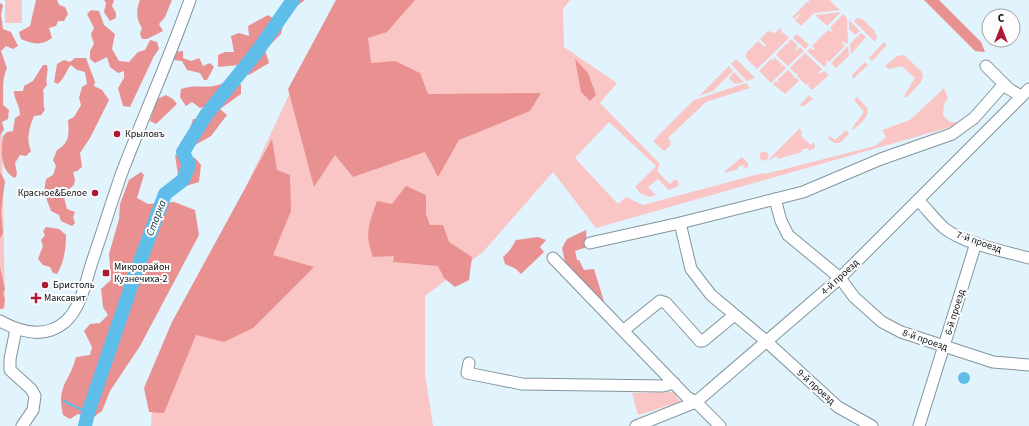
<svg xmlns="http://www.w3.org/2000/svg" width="1029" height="426" font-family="'Source Sans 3',sans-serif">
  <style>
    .green { fill: #fac6c5 }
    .forest { fill: #e99091 }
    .water { fill: #5fbde9 }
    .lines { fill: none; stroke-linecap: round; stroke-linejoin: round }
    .stream { stroke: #5fbde9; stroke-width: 2.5 }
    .river { stroke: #5fbde9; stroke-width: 14 }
    .minor-casing { stroke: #83949d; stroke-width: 13 }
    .minor { stroke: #fff; stroke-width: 11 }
    .poi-dot { fill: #ad1933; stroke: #fdfdfd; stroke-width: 1.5 }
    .labels { text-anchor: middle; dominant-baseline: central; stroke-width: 4; stroke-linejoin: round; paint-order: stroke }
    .poi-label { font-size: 10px; fill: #0a1013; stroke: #fdfdfd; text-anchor: start }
    .street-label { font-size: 10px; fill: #0a1013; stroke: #fdfdfd }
    .water-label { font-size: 11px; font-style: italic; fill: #083446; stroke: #fdfdfd }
  </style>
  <rect width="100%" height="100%" fill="#e1f3fd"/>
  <!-- green -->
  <g class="green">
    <rect x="5" y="0" width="17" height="23"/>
    <polygon points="342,0 570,0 563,9 564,47 617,83 600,103 660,164 657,171 670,184 674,180 677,180 679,184 677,187 669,190 658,179 648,187 656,195 649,197 640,193 635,187 656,166 609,122 575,158 618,204 626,197 643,205 763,173 765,174 875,146 886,137 882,130 910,120 944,88 948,98 944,104 943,115 950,122 958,122 954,126 596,228 553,172 483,252 425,296 425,374 433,426 151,426 153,394 231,219 293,86"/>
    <polygon points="808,0 829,0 840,10 814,13 801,26 795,20 800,15 799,14 794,19 792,17 807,2 810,3"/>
    <polygon points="841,12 827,26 815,15"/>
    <polygon points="843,14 847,18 848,42 847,44 843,41 842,43 845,46 829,62 825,60 827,64 824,67 807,51 810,48 813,50 815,49 812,46 828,30 831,32 832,30 830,28"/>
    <polygon points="857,18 862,19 874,30 877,37 875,42 854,21"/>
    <polygon points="0,20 5,309 0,306"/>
    <polygon points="849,20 860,31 855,35 849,29"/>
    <polygon points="780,28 782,30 780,34 783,32 789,38 757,69 746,58 746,53 758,41 765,47 766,45 760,39 768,31 775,33"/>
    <polygon points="861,33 866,37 851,54 850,44"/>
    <polygon points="797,34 809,45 805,49 793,38"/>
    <polygon points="791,39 798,46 795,49 797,50 800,47 804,51 788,66 776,55 787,43 789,45 788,42"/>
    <polygon points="883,43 886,43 886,46 872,61 869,58"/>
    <polygon points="848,46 849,56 836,68 831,63"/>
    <polygon points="805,53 822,69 819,72 820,74 824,71 829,75 812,90 808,86 809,83 806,85 797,76 798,73 796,74 790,68"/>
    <polygon points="904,55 922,72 923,76 921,82 906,98 904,96 915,78 902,66 889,69 885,66 897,56"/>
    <polygon points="774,57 781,63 781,66 783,65 786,68 771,83 759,71 771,59 774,60"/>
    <polygon points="736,59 755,78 747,81 731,64"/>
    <polygon points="865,62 868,65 853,79 852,75"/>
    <polygon points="729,66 733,71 713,91 699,96"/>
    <polygon points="788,70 794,76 793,78 795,77 799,81 785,94 773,84 776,81 779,82 778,79"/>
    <polygon points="734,72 744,82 735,84 729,78"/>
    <polygon points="746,83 750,88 706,102 668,138 671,142 670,146 664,151 653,141 694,100"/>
    <polygon points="809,95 813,99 804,106 799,106"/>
    <path d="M857 97 868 109C868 118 860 124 853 130L852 128 864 112 854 100Z"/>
    <polygon points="800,128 802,133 801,136 811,145 814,142 815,148 809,151 808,148 801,150 802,152 778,159 777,156 767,161"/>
    <polygon points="846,130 849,134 840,143 834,143 828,138 830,136 835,140"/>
    <circle cx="764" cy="156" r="4.5"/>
    <polygon points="742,157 748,163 748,167 744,168 743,165 738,167 738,169 725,173 725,171"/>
    <polygon points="674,392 680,402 638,415 632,393"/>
  </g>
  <!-- forest -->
  <g class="forest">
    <path d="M36 0H57L59 5 65 7 68 14 64 21H58L56 26 49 28 52 38C41 46 33 44 21 39L19 32 30 26Z"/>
    <polygon points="104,0 114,0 112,6 116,13 116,18 110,21 104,12 106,3"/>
    <path d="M140 0H172L165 17 159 24 163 31 147 39H142L140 34 142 28C136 19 136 10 140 0Z"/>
    <polygon points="292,0 305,0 290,11"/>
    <polygon points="336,0 415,0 387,32 368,38 371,63 395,61 420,73 428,94 541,93 530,111 459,140 438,177 425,152 353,177 335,155 314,187 288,89"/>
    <polygon points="924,0 939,0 981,42 985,52 975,51"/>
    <path d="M0 3 3 5 1 14 3 29 11 32 18 46 13 49 6 46 1 51 7 68C1 81 4 91 3 105L9 110 8 119 2 122 4 130 0 135Z"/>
    <polygon points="91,10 99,11 104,25 115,34 112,49 119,61 129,62 138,52 145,50 150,40 157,42 159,49 154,56 130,107 123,106 118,88 124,78 124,71 118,73 110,67 107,57 95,63 90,59 90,51 94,44 91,34 94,28 87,14"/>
    <polygon points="268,15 283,25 281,34 265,50 269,63 249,75 239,65 218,67 218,55 225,52 234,52 231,36 239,33 249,36 248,26"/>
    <polygon points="183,51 183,58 191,61 199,58 203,66 210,63 214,67 207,80 204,80 200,73 187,70 182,61 174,60 174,52"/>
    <path d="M75 58H86L95 82 94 86 102 90 109 100 90 138 80 153 82 167 77 171 73 172 75 180 74 185 69 189 70 194 64 197 67 209 75 212 73 217 75 223 72 226 61 221 59 215 51 211 44 192 46 179 53 175 56 166 53 160 57 150C70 143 69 134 68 120L74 117 81 105 79 98 82 87 87 84 85 72 77 70 71 65C65 72 66 76 58 84L54 82 57 64 64 60 70 62Z"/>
    <polygon points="575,59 588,73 596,95 590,101 581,92"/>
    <path d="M43 65H47C49 72 45 77 47 85L43 90C45 98 42 103 45 110L41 115 34 116C29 128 26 139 31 151L26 156 20 155 15 163 17 174 15 178C0 171 1 151 3 136L7 132 13 131 15 118 20 115C20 105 14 100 14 91H23L24 86 33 81Z"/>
    <path d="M225 82 233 87 241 84V94L220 109 227 115 211 136 195 145 186 142 193 119H200L207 106 200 108 192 102 186 106 180 97 181 89C199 83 208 91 225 82Z"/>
    <polygon points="166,95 173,99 177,104 156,124 150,121 157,99"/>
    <polygon points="272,139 277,170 290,175 291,211 273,255 314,267 253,328 224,342 196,335 164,413 149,412 144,388 172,322"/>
    <polygon points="175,155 195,158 201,165 199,182 179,188 168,187 178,175"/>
    <polygon points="0,172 5,181 1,211 3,234 0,238"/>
    <path d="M141 172 144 175 137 198 148 204 174 202 195 210 199 235 140 346 110 391 102 411 94 417 78 414 70 419 63 415C56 385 70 382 76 357L90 355 92 347 84 331 90 324 100 323 108 315 103 307 101 289 111 280 109 254 119 219 120 204 129 180Z"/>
    <path d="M406 186 426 195V214L430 225H443L449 242 472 257 469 280 455 287 444 278 438 266 393 262 394 256 373 257C364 232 369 224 377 201L392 204Z"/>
    <path d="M46 227 59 229 66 235C66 249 64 262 57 274L53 273 50 267 43 265 38 259 43 246 41 240 45 235 43 231Z"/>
    <polygon points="586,230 587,247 575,251 577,260 579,260 584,270 594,269 606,308 566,267 562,248 567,239"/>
    <polygon points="538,237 546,240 540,247 544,252 521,274 516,269 505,264 503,257 510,250 516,240"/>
    <polygon points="0,267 5,289 3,294 5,299 3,309 0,309"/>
  </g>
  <!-- water -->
  <circle class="water" cx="964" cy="378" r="6"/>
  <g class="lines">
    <!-- stream -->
    <polyline class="stream" points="64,401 88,413"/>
    <!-- river -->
    <polyline class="river" points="85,426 88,413 135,275 165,194 183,180 189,165 183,152 206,115 256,53 293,0"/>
    <defs>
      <g id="minor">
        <polyline points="986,66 1009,89 1021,96"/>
        <polyline points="775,199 781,221 788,235 840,278 854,297 882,322 901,332 993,362 1029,365"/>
        <path d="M918 200C927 209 935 220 944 228 964 244 1004 251 1029 258"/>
        <polyline points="680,223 691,269 711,295 766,341 838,407 872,426"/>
        <polyline points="590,243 680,223 803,192 881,159 952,134 974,118 1004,84"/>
        <polyline points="553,258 687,397 696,402 720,426"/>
        <path d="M0 321C20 332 45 339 65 322 81 308 86 281 92 262 102 233 111 204 121 175 143 117 169 59 190 0"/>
        <polyline points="16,329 10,359 10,370 31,389 35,396 33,410 22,426"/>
        <polyline points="624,330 660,301 666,303 700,341 703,341 732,317"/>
        <polyline points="469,363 467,373 522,384 663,386 674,383"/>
        <polyline points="636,426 696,402 840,278 1029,89"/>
        <polyline points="919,426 976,243"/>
      </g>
    </defs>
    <!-- minor casing -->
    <use href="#minor" class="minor-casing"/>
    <!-- minor -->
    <use href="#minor" class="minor"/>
  </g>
  <!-- markers -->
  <g class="poi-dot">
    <circle cx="117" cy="134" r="4"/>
    <circle cx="95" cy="193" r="4"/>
    <rect x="102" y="269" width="8" height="8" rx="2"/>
    <circle cx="45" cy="285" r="4"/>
    <path d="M34 292h4v4h4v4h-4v4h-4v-4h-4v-4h4z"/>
  </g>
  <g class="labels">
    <!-- poi labels -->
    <g class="poi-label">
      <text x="125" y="134">Крыловъ</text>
      <text x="87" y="193" text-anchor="end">Красное&amp;Белое</text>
      <text x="114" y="267">Микрорайон<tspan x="114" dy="12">Кузнечиха-2</tspan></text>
      <text x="53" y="285">Бристоль</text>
      <text x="44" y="298">Максавит</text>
    </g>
    <!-- street labels -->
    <g class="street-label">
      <text transform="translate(979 242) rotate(19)">7-й проезд</text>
      <text transform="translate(840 277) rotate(-43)">4-й проезд</text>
      <text transform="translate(955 312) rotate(-73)">6-й проезд</text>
      <text transform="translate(925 340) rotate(19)">8-й проезд</text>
      <text transform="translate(816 387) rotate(42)">9-й проезд</text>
    </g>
    <!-- water labels -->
    <g class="water-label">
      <text transform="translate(156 218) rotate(-69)">Старка</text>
    </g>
  </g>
  <!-- north arrow -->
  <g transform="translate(1001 28)"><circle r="19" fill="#fdfdfd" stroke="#9c9e9f"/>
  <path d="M0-3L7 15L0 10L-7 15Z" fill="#ad1933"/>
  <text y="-6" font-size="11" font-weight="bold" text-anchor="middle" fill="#0a1013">С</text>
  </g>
</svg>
